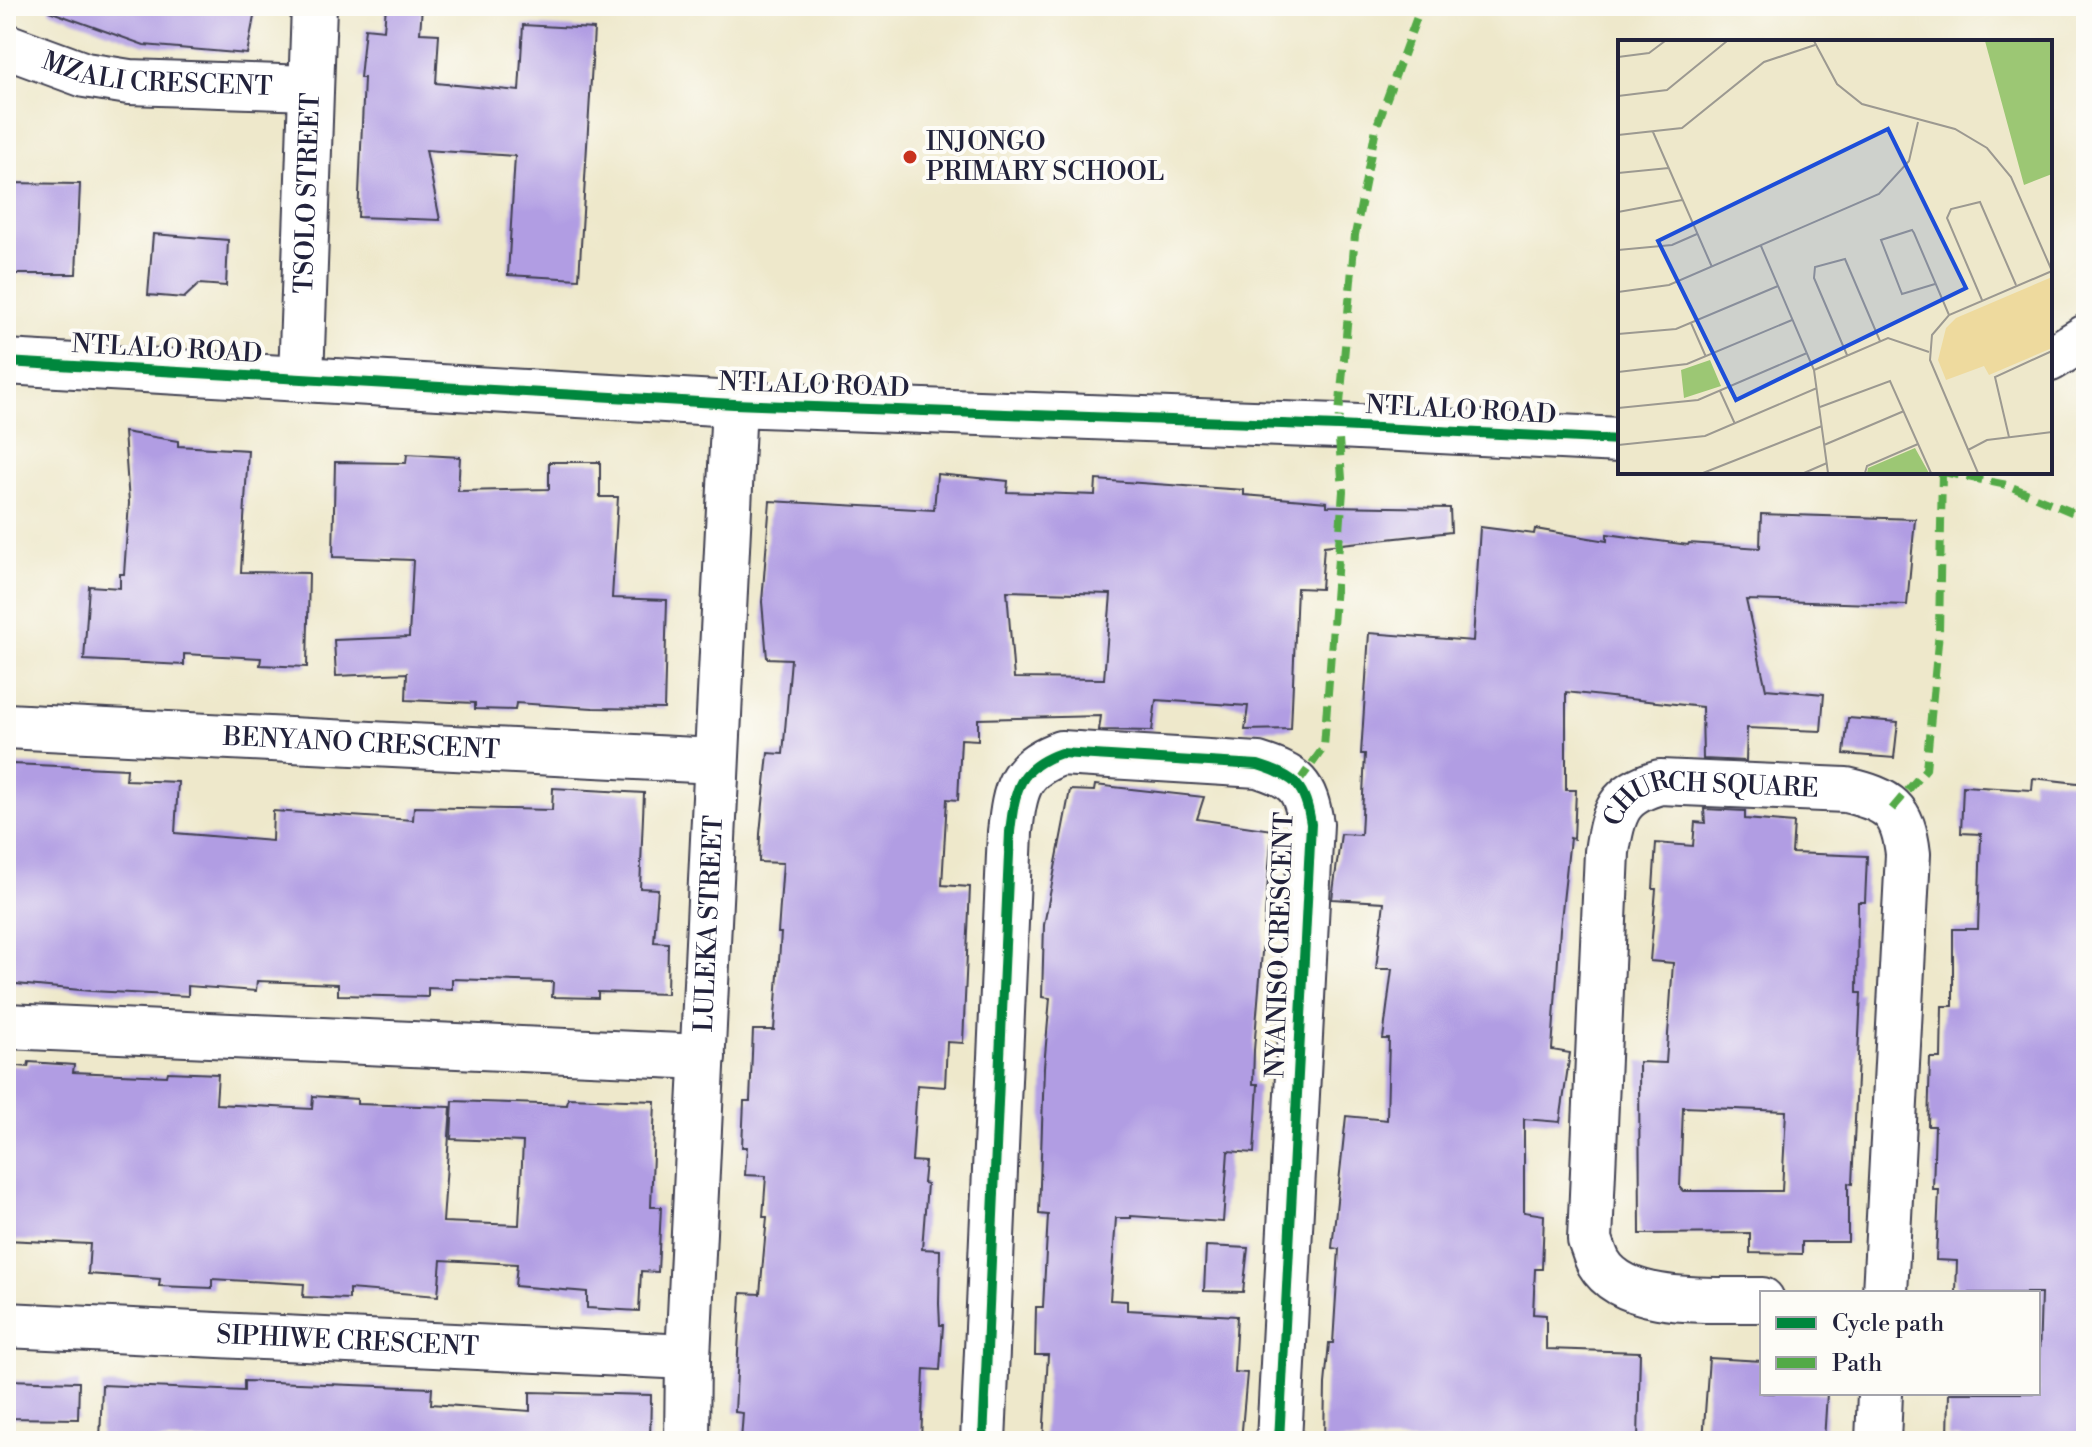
<svg xmlns="http://www.w3.org/2000/svg" width="2092" height="1447" font-family="'Libre Bodoni',serif">
  <style>
    .building { fill: #b19de3; fill-rule: evenodd }
    .lines { fill: none; stroke-linecap: round; stroke-linejoin: round }
    .minor-casing { stroke: #414051; stroke-width: 48 }
    .minor { stroke: #fff; stroke-width: 44 }
    .quiet { stroke: #53aa46; stroke-width: 8; stroke-dasharray: 16 8; stroke-linecap: butt }
    .cycleway-casing { stroke: #fdfcf7; stroke-width: 15 }
    .cycleway { stroke: #00873e; stroke-width: 10 }
    .poi-dot { fill: #c8321e; stroke: #fdfcf7; stroke-width: 3 }
    .labels { text-anchor: middle; dominant-baseline: central; stroke-width: 8; stroke-linejoin: round; paint-order: stroke }
    .street-label { font-size: 26px; fill: #22223b; stroke: #fdfcf7 }
    .poi-label { font-size: 26px; fill: #22223b; stroke: #fdfcf7; text-anchor: start }
    .inset-road { fill: none; stroke: #9c9991; stroke-width: 2 }
    .view { fill: #1d4ed8; fill-opacity: 0.15; stroke: #1d4ed8; stroke-width: 4 }
    .inset-edge { fill: none; stroke: #22223b; stroke-width: 4 }
  </style>
  <rect width="100%" height="100%" fill="#fdfcf7"/>
  <filter id="ink" filterUnits="userSpaceOnUse"><feTurbulence type="fractalNoise" baseFrequency=".0125" numOctaves="2"/><feDisplacementMap in="SourceGraphic" scale="16" xChannelSelector="R" yChannelSelector="G"/><feConvolveMatrix kernelMatrix="1 2 1 2 8 2 1 2 1" color-interpolation-filters="sRGB"/></filter>
  <filter id="wash" filterUnits="userSpaceOnUse"><feTurbulence type="fractalNoise" baseFrequency=".006" numOctaves="4" result="noise"/><feDisplacementMap in="SourceGraphic" scale="32" xChannelSelector="R" yChannelSelector="G"/><feGaussianBlur stdDeviation="1.8" result="paint"/><feColorMatrix in="noise" values="0 0 0 0 0 0 0 0 0 0 0 0 0 0 0 0 0 1.4 0 .05"/><feComposite in="paint" operator="in"/></filter>
  <g filter="url(#wash)">
    <rect width="100%" height="100%" fill="#eee8cb"/>
    <g id="blocks">
      <!-- building -->
      <g class="building">
        <polygon points="49,6 256,6 247,54 144,45 49,11"/>
        <polygon points="386,6 422,6 420,33 439,34 436,83 519,91 523,25 594,29 579,279 508,275 515,156 426,150 440,220 358,217 364,78 360,78 365,28 384,30"/>
        <polygon points="6,183 80,184 76,274 9,274 9,269 6,268"/>
        <polygon points="153,234 228,240 226,286 199,284 184,298 148,295"/>
        <polygon points="124,432 178,441 178,446 248,450 241,572 309,573 307,667 260,665 261,658 184,654 184,665 84,660 89,586 120,588 120,574 124,574 129,503"/>
        <polygon points="407,454 460,457 458,491 549,489 549,462 600,462 600,497 618,497 612,598 667,600 664,709 593,708 516,703 515,710 475,709 475,703 406,700 407,673 336,676 334,640 409,637 413,560 333,557 335,462 406,463"/>
        <path d="M937 474 1008 481 1007 492 1095 495 1096 480 1244 490V495L1327 502V506L1450 508 1451 532 1324 546 1321 589 1297 588 1291 729 1245 730 1248 706 1156 700 1152 731 1099 730 1101 716 978 719V740L961 739 958 800 947 799 942 885 970 887 963 1043 947 1042 945 1087 917 1085 912 1161 925 1162 923 1183 927 1184 922 1249 940 1250 939 1304 940 1325H943L940 1370 924 1369 921 1441H741L743 1413 735 1412 741 1293 760 1294 767 1217H763L766 1176 745 1175 747 1147H742L744 1101H750L753 1030H774L781 933H778L783 863 759 862 760 834 768 753 783 754 791 659 767 658 762 602 770 501 934 510ZM1007 591 1111 594 1104 679 1014 678Z"/>
        <polygon points="1761,514 1915,519 1907,605 1746,600 1766,689 1824,694 1821,731 1747,728 1746,761 1703,759 1702,707 1566,692 1566,790 1576,790 1574,839 1570,838 1560,929 1552,1050 1570,1053 1560,1122 1524,1119 1524,1212 1544,1215 1542,1269 1535,1269 1533,1314 1546,1315 1546,1349 1640,1352 1638,1441 1324,1441 1325,1384 1329,1343 1333,1343 1339,1249 1332,1248 1346,1116 1387,1120 1389,1039 1383,1039 1392,969 1376,969 1384,902 1332,899 1341,834 1361,835 1365,754 1361,754 1369,633 1473,641 1480,527 1534,534 1535,529 1607,541 1607,534 1688,545 1689,543 1760,548"/>
        <polygon points="1848,718 1898,722 1894,758 1844,754"/>
        <polygon points="12,764 127,769 126,780 178,782 175,833 272,841 273,811 413,820 414,807 552,810 553,788 644,793 640,888 658,889 654,942 668,943 667,994 598,992 598,998 552,997 553,982 452,979 452,989 428,988 428,997 338,995 338,984 257,981 256,991 188,986 188,996 91,991 6,983 6,782 11,782"/>
        <polygon points="2033,778 2086,784 2086,1441 1999,1441 1948,1437 1949,1393 2038,1393 2041,1293 1956,1293 1957,1261 1936,1260 1939,1190 1933,1190 1935,1126 1928,1126 1930,1058 1941,1058 1942,1006 1953,1006 1953,929 1978,929 1981,834 1961,833 1963,786 2032,790"/>
        <polygon points="1095,785 1204,797 1197,819 1272,830 1254,1050 1253,1084 1258,1084 1254,1153 1228,1151 1223,1222 1131,1216 1131,1218 1116,1218 1110,1300 1127,1301 1127,1310 1237,1316 1234,1372 1247,1373 1241,1441 1043,1441 1048,1355 1035,1355 1036,1307 1043,1307 1048,1215 1039,1214 1044,1067 1050,998 1042,997 1044,925 1070,790 1094,791"/>
        <path d="M1704 809 1745 811V819L1794 823 1792 853 1867 856 1865 902H1858L1857 993H1861L1852 1184 1848 1183V1242H1802V1254L1750 1253V1233L1640 1234 1639 1062 1666 1063 1673 963 1650 961 1656 889H1653L1656 843 1693 846 1695 822 1705 823ZM1683 1107 1786 1111 1782 1191H1683L1680 1188Z"/>
        <polygon points="29,1062 74,1065 73,1072 167,1076 168,1072 218,1074 216,1104 312,1109 313,1096 357,1099 357,1104 451,1107 443,1222 519,1225 523,1142 451,1139 453,1101 567,1105 568,1098 655,1101 651,1207 661,1207 658,1272 641,1271 639,1311 587,1308 587,1292 515,1286 517,1264 441,1260 438,1296 349,1289 349,1299 303,1297 304,1284 212,1279 212,1288 159,1286 160,1279 88,1274 90,1244 6,1240 6,1065 28,1067"/>
        <polygon points="1206,1246 1248,1248 1243,1292 1204,1291"/>
        <polygon points="1709,1358 1762,1361 1762,1393 1827,1393 1824,1441 1703,1441"/>
        <polygon points="6,1380 79,1382 78,1419 6,1418"/>
        <polygon points="244,1381 432,1388 431,1404 530,1411 530,1392 651,1395 650,1441 100,1441 102,1385 244,1391"/>
      </g>
    </g>
  </g>
  <g filter="url(#ink)">
    <use href="#blocks" fill-opacity="0" stroke="#414051" stroke-width="2"/>
    <g class="lines">
      <defs>
        <g id="minor">
          <path id="s1" d="M6 46 85 75 129 82 310 88"/>
          <polyline points="2050,359 2086,337"/>
          <polyline points="6,362 734,404 1338,426 1620,440"/>
          <path id="s2" d="M301 379 314 6"/>
          <path id="s3" d="M6 726 716 761"/>
          <polyline points="6,1026 703,1057"/>
          <path id="s4" d="M1762 1300C1717 1299 1625 1308 1599 1263 1595 1256 1593 1247 1590 1240L1607 852C1613 811 1619 793 1660 782L1846 790C1889 800 1903 809 1908 854L1885 1293"/>
          <path id="s5" d="M6 1325 688 1357"/>
          <path id="s6" d="M687 1441 688 1357 734 404"/>
          <path d="M983 1441 1010 832C1015 789 1018 768 1061 753L1258 765C1296 777 1305 785 1311 824L1279 1441"/>
          <polyline points="1878,1441 1880,1393"/>
        </g>
      </defs>
      <!-- minor casing -->
      <use href="#minor" class="minor-casing"/>
      <!-- minor -->
      <use href="#minor" class="minor"/>
      <!-- quiet -->
      <g class="quiet">
        <polyline points="1943,472 2007,485 2086,518"/>
        <polyline points="1298,783 1324,747 1343,491 1338,426 1355,235 1376,128 1421,6"/>
        <polyline points="1892,809 1926,769 1939,632 1942,472"/>
      </g>
      <defs>
        <g id="cycleway">
          <polyline points="6,362 734,404 1338,426 1620,440"/>
          <path d="M983 1441 1010 832C1015 789 1018 768 1061 753L1258 765C1296 777 1305 785 1311 824L1279 1441"/>
        </g>
      </defs>
      <!-- cycleway casing -->
      <use href="#cycleway" class="cycleway-casing"/>
      <!-- cycleway -->
      <use href="#cycleway" class="cycleway"/>
    </g>
  </g>
  <!-- markers -->
  <circle class="poi-dot" cx="910" cy="157" r="8"/>
  <g class="labels">
    <!-- street labels -->
    <g class="street-label">
      <text stroke="none"><textPath href="#s1" startOffset="156">MZALI CRESCENT</textPath></text>
      <text stroke="none"><textPath href="#s2" startOffset="186">TSOLO STREET</textPath></text>
      <text transform="translate(167 349) rotate(3)">NTLALO ROAD</text>
      <text transform="translate(814 385) rotate(2)">NTLALO ROAD</text>
      <text transform="translate(1461 410) rotate(3)">NTLALO ROAD</text>
      <text stroke="none"><textPath href="#s3" startOffset="356">BENYANO CRESCENT</textPath></text>
      <text stroke="none"><textPath href="#s4" startOffset="728">CHURCH SQUARE</textPath></text>
      <text stroke="none"><textPath href="#s6" startOffset="518">LULEKA STREET</textPath></text>
      <text transform="translate(1280 945) rotate(-88)">NYANISO CRESCENT</text>
      <text stroke="none"><textPath href="#s5" startOffset="342">SIPHIWE CRESCENT</textPath></text>
    </g>
    <!-- poi labels -->
    <g class="poi-label">
      <text x="926" y="142">INJONGO<tspan x="926" dy="30">PRIMARY SCHOOL</tspan></text>
    </g>
  </g>
  <!-- overview -->
  <g transform="translate(1618 40)">
    <rect width="434" height="434" fill="#eee8cb"/>
    <path d="M367 1H434V134L406 145ZM92 320 103 346 66 358 63 330ZM297 408 311 433H249L250 428Z" fill="#9cc774"/>
    <path d="M434 237V308L371 335 366 326 328 340 320 320 328 288 338 278Z" fill="#eeda9e"/>
    <path class="inset-road" d="M196 1 219 44 244 64 337 89 369 108 393 137 434 231M0 17 31 13 47 1M0 56 49 50 109 1M35 92 94 227M0 95 64 88 146 22 197 5M0 133 51 128M0 172 64 160M143 206 196 330 210 433M0 210 54 205 79 194M317 244 284 254 263 200 294 190 296 193 331 275M0 252 51 245 261 154 291 121 300 82M364 260 329 178 333 169 362 162 398 245M73 283 88 317M0 294 58 289 160 246M229 315 196 238 197 227 227 219 262 301M196 330 270 298 311 312M0 332 69 324 174 280M102 351 117 384M202 367 272 341 313 433M0 368 80 360 189 313M391 397 377 337 434 311M0 405 87 396 199 348M206 405 286 371M350 410 369 400 434 392M85 433 204 386M186 433 209 423M247 433 249 426 300 404M360 433 312 320 314 295 331 275 434 231"/>
    <path class="view" d="M270 89 348 248 118 360 40 201Z"/>
    <rect width="434" height="434" class="inset-edge"/>
  </g>
  <!-- margin -->
  <rect width="2092" height="1447" fill="none" stroke="#fdfcf7" stroke-width="32"/>
  <!-- legend -->
  <rect x="1760" y="1291" width="280" height="104" fill="#fdfcf7" stroke="#a5a5ac" stroke-width="2"/>
  <rect x="1776" y="1317" width="40" height="12" fill="#00873e" stroke="#a5a5ac" stroke-width="2"/>
  <text x="1832" y="1331" font-size="24" fill="#22223b">Cycle path</text>
  <rect x="1776" y="1357" width="40" height="12" fill="#53aa46" stroke="#a5a5ac" stroke-width="2"/>
  <text x="1832" y="1371" font-size="24" fill="#22223b">Path</text>
</svg>
